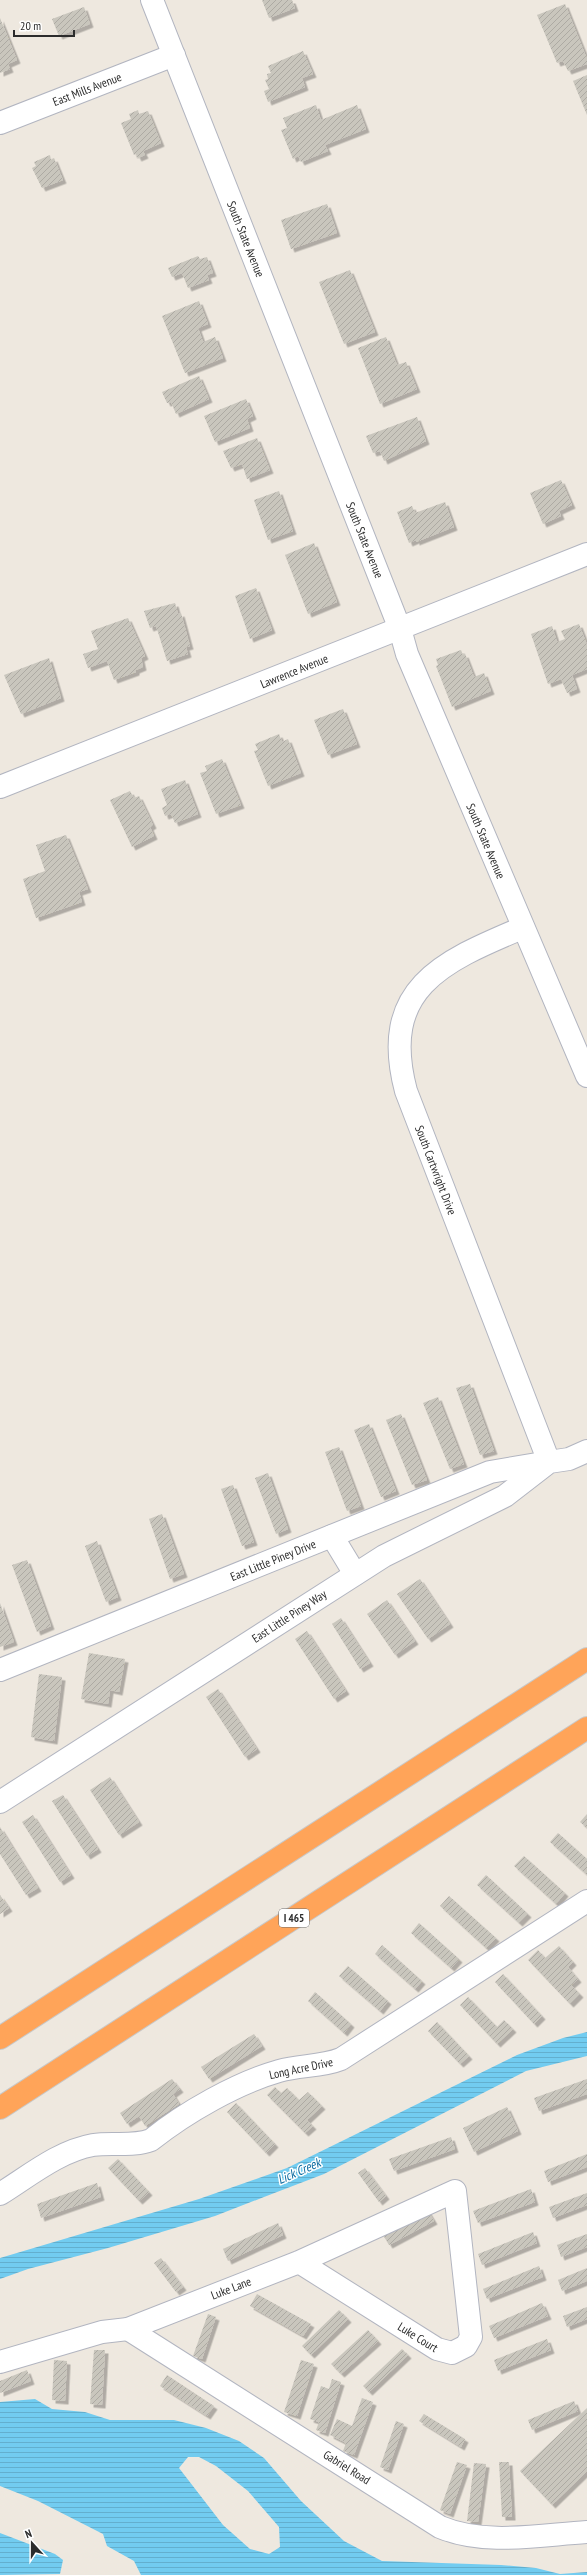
<svg xmlns="http://www.w3.org/2000/svg" width="587" height="2575" font-family="'PT Sans Narrow',sans-serif">
  <style>
    .water { fill: url(#water-rules); fill-rule: evenodd }
    .building { fill: url(#building-hatch); filter: url(#shadow) }
    .lines { fill: none; stroke-linecap: round; stroke-linejoin: round }
    .minor-casing { stroke: #b2b5c0; stroke-width: 24 }
    .highway-casing { stroke: #c8c8c8; stroke-width: 24 }
    .minor { stroke: #fff; stroke-width: 22 }
    .highway { stroke: #ffa459; stroke-width: 22 }
    .labels { text-anchor: middle; dominant-baseline: central; stroke-width: 3; stroke-linejoin: round; paint-order: stroke }
    .shield { fill: #fff; stroke: #6b6b6b; stroke-width: 1 }
    .shield-label { font-size: 11px; font-weight: bold; fill: #2c2c2c }
    .street-label { font-size: 12px; fill: #2c2c2c; stroke: #fff }
    .water-label { font-size: 13px; font-style: italic; fill: #0c6ba0; stroke: #fff }
  </style>
  <defs>
    <pattern id="water-rules" width="6" height="5" patternUnits="userSpaceOnUse"><rect width="6" height="5" fill="#72ccf0"/><path d="M0 2.5h6" fill="none" stroke="#63afce"/></pattern>
    <pattern id="building-hatch" width="6" height="6" patternUnits="userSpaceOnUse"><rect width="6" height="6" fill="#c9c6bd"/><path d="M-1 1l2-2M0 6l6-6M5 7l2-2" fill="none" stroke="#adaaa3"/></pattern>
    <filter id="shadow"><feDropShadow dx="3.5" dy="3.5" stdDeviation="0" flood-color="#0004"/></filter>
  </defs>
  <rect width="100%" height="100%" fill="#eee8df"/>
  <!-- water -->
  <g class="water">
    <polygon points="587,2032 587,2056 526,2071 324,2174 264,2197 215,2216 108,2248 28,2269 0,2279 0,2258 199,2199 287,2168 517,2055 563,2038"/>
    <path d="M35 2399 52 2409 85 2412 110 2420H174L206 2428 239 2441 264 2458 301 2501 344 2541 382 2561 501 2565 536 2568 560 2574 587 2572V2575H141L134 2561 107 2546 103 2534 38 2501 0 2486V2402ZM188 2457H199L216 2466 248 2491 279 2527 280 2547 269 2554 250 2549 223 2525 179 2468Z"/>
    <polygon points="0,2533 55,2554 63,2560 60,2574 0,2575"/>
  </g>
  <!-- building -->
  <g class="building">
    <polygon points="262,0 292,0 295,8 269,18"/>
    <polygon points="565,4 587,59 587,64 568,71 563,61 557,63 537,15"/>
    <polygon points="84,7 90,24 59,36 52,19"/>
    <polygon points="0,18 17,60 8,64 10,69 0,73"/>
    <polygon points="303,51 313,74 302,78 305,87 268,102 264,91 269,89 265,80 268,79 267,74 271,73 268,66"/>
    <polygon points="587,75 587,115 573,81"/>
    <polygon points="316,105 321,120 357,105 366,129 325,145 328,151 301,162 298,156 293,159 281,130 287,128 283,118"/>
    <polygon points="138,110 139,114 148,111 161,143 143,151 145,155 138,158 136,154 134,155 121,123 131,119 129,114"/>
    <polygon points="50,155 51,160 54,158 63,180 42,188 32,168 36,166 34,162"/>
    <polygon points="327,204 337,233 291,249 281,220"/>
    <polygon points="198,256 200,259 207,257 213,273 207,275 209,280 188,288 182,273 172,277 168,268"/>
    <polygon points="350,270 375,332 344,344 319,282"/>
    <polygon points="199,301 208,324 198,328 203,342 215,337 223,358 185,373 162,316"/>
    <polygon points="386,337 397,365 406,362 417,389 380,404 358,348"/>
    <polygon points="199,376 209,399 176,414 171,402 167,403 162,392"/>
    <polygon points="246,399 253,416 247,419 250,428 215,442 204,416"/>
    <polygon points="417,417 426,441 384,461 380,451 373,453 366,436"/>
    <polygon points="257,438 270,470 247,479 242,464 231,468 223,451"/>
    <polygon points="561,480 572,505 559,511 561,516 543,524 530,493"/>
    <polygon points="279,491 293,531 268,540 254,500"/>
    <polygon points="445,502 454,527 416,542 416,540 409,543 397,512 412,506 415,513"/>
    <polygon points="314,543 337,602 308,614 285,555"/>
    <polygon points="256,588 272,630 250,639 235,596"/>
    <polygon points="175,603 178,614 181,613 190,646 186,647 188,654 167,661 156,626 150,628 144,611"/>
    <polygon points="128,618 145,656 141,658 143,667 136,670 136,672 114,680 107,661 88,668 83,654 98,649 91,631"/>
    <polygon points="579,624 587,645 587,669 572,675 577,689 567,693 561,679 548,684 531,634 552,626 557,642 565,639 561,631"/>
    <polygon points="461,650 463,655 465,654 474,677 484,673 491,691 452,707 436,666 438,665 436,659"/>
    <polygon points="49,658 61,698 21,714 4,675"/>
    <polygon points="343,709 357,744 328,755 314,720"/>
    <polygon points="279,734 282,742 288,739 301,773 268,786 254,751 258,750 255,744"/>
    <polygon points="222,759 241,805 216,814 200,773 207,771 205,766"/>
    <polygon points="185,780 198,814 175,823 171,814 165,816 162,808 167,805 161,789"/>
    <polygon points="130,791 134,798 139,796 153,825 150,827 154,836 132,847 110,800"/>
    <polygon points="66,835 88,889 79,892 82,902 36,918 23,879 45,871 36,845"/>
    <polygon points="470,1384 494,1451 480,1455 456,1388"/>
    <polygon points="438,1397 464,1464 450,1469 423,1403"/>
    <polygon points="401,1414 427,1480 412,1485 386,1420"/>
    <polygon points="369,1424 396,1491 381,1497 354,1430"/>
    <polygon points="339,1447 361,1506 347,1511 325,1452"/>
    <polygon points="268,1473 288,1529 276,1534 255,1478"/>
    <polygon points="233,1485 254,1542 242,1546 221,1489"/>
    <polygon points="162,1514 184,1574 170,1579 149,1519"/>
    <polygon points="97,1541 118,1597 106,1602 85,1546"/>
    <polygon points="27,1560 51,1626 37,1632 12,1565"/>
    <polygon points="420,1579 450,1624 428,1639 397,1594"/>
    <polygon points="387,1600 415,1641 395,1655 367,1614"/>
    <polygon points="0,1603 14,1642 0,1647"/>
    <polygon points="341,1618 370,1663 360,1669 332,1624"/>
    <polygon points="307,1631 346,1691 334,1699 295,1639"/>
    <polygon points="89,1653 125,1659 119,1692 110,1690 108,1704 81,1699"/>
    <polygon points="39,1674 62,1677 54,1741 31,1737"/>
    <polygon points="218,1689 257,1749 245,1757 206,1697"/>
    <polygon points="110,1777 139,1822 119,1835 90,1790"/>
    <polygon points="63,1795 98,1849 87,1856 52,1801"/>
    <polygon points="587,1814 587,1828 580,1822"/>
    <polygon points="33,1815 71,1875 60,1882 22,1822"/>
    <polygon points="0,1827 38,1888 26,1895 0,1854"/>
    <polygon points="558,1833 587,1859 587,1875 550,1842"/>
    <polygon points="524,1856 565,1893 556,1904 514,1866"/>
    <polygon points="486,1875 528,1914 519,1923 477,1885"/>
    <polygon points="0,1895 9,1908 0,1914"/>
    <polygon points="449,1896 496,1938 486,1948 440,1906"/>
    <polygon points="419,1923 459,1959 451,1968 411,1933"/>
    <polygon points="382,1945 422,1981 415,1989 375,1954"/>
    <polygon points="559,1946 573,1962 568,1967 578,1979 571,1985 580,1994 570,2004 528,1960 538,1950 545,1958"/>
    <polygon points="348,1966 388,2001 380,2011 339,1976"/>
    <polygon points="503,1974 542,2016 534,2024 495,1982"/>
    <polygon points="315,1992 351,2024 344,2033 308,2001"/>
    <polygon points="468,1997 497,2027 504,2020 513,2029 497,2044 460,2005"/>
    <polygon points="437,2022 469,2056 460,2064 428,2031"/>
    <polygon points="254,2034 262,2046 209,2079 201,2067"/>
    <polygon points="172,2079 180,2089 173,2094 179,2104 145,2126 139,2116 127,2124 120,2113"/>
    <polygon points="587,2079 587,2094 539,2111 534,2098"/>
    <polygon points="275,2087 281,2093 287,2088 299,2100 308,2092 322,2106 307,2120 313,2126 305,2133 267,2095"/>
    <polygon points="236,2103 275,2144 266,2153 227,2112"/>
    <polygon points="507,2107 518,2131 474,2152 463,2128"/>
    <polygon points="451,2137 455,2149 394,2171 389,2159"/>
    <polygon points="587,2154 587,2167 548,2182 544,2171"/>
    <polygon points="118,2159 149,2192 139,2201 108,2168"/>
    <polygon points="365,2168 386,2196 379,2202 358,2173"/>
    <polygon points="97,2183 101,2197 41,2218 37,2204"/>
    <polygon points="531,2189 535,2202 478,2223 473,2211"/>
    <polygon points="587,2193 587,2205 553,2218 549,2207"/>
    <polygon points="428,2211 434,2221 389,2245 383,2235"/>
    <polygon points="278,2223 283,2235 228,2261 223,2249"/>
    <polygon points="533,2232 537,2243 482,2265 478,2254"/>
    <polygon points="587,2234 587,2247 561,2257 557,2245"/>
    <polygon points="161,2258 183,2287 176,2292 154,2263"/>
    <polygon points="539,2266 543,2277 487,2299 483,2289"/>
    <polygon points="587,2268 587,2281 562,2291 558,2280"/>
    <polygon points="257,2294 311,2324 303,2336 250,2306"/>
    <polygon points="542,2303 548,2316 494,2338 489,2326"/>
    <polygon points="587,2307 587,2319 567,2327 563,2316"/>
    <polygon points="339,2310 348,2319 311,2355 302,2346"/>
    <polygon points="208,2314 216,2317 202,2359 193,2356"/>
    <polygon points="368,2330 378,2341 341,2374 331,2364"/>
    <polygon points="547,2339 551,2350 498,2371 494,2360"/>
    <polygon points="402,2349 408,2355 369,2392 363,2386"/>
    <polygon points="94,2350 105,2350 102,2405 90,2404"/>
    <polygon points="54,2360 67,2361 65,2401 52,2400"/>
    <polygon points="301,2360 314,2364 297,2416 284,2412"/>
    <polygon points="27,2370 31,2381 0,2393 0,2381"/>
    <polygon points="167,2375 214,2406 207,2416 160,2386"/>
    <polygon points="332,2379 341,2382 325,2433 316,2430 319,2422 310,2419 321,2386 329,2389"/>
    <polygon points="362,2398 373,2402 354,2455 343,2451 346,2443 330,2435 337,2419 352,2426"/>
    <polygon points="574,2401 578,2411 532,2430 528,2420"/>
    <polygon points="587,2408 587,2471 552,2505 520,2471"/>
    <polygon points="424,2414 465,2439 461,2447 419,2421"/>
    <polygon points="396,2421 404,2424 388,2470 380,2467"/>
    <polygon points="457,2462 467,2465 450,2514 440,2510"/>
    <polygon points="499,2462 509,2462 512,2517 502,2517"/>
    <polygon points="474,2463 486,2464 478,2522 467,2521"/>
  </g>
  <g class="lines">
    <defs>
      <g id="minor">
        <polyline points="152,0 400,629 407,654 587,1076"/>
        <polyline points="0,123 174,55"/>
        <polyline points="0,787 587,554"/>
        <polyline points="332,1536 355,1574"/>
        <path d="M0 1670 490 1472 549 1462 406 1091C379 989 441 962 522 928"/>
        <polyline points="0,1802 384,1556 505,1496 549,1462 569,1459 587,1451"/>
        <path d="M0 2194C29 2176 59 2151 93 2145 112 2142 133 2147 151 2140 186 2112 237 2083 279 2071 300 2065 321 2067 341 2059L587 1901"/>
        <path d="M128 2329 440 2527C485 2546 539 2535 587 2532"/>
        <polyline points="0,2362 102,2332 128,2329 299,2262 455,2191 471,2337 466,2346 452,2353 437,2349 299,2262"/>
      </g>
      <g id="highway">
        <polyline points="0,2038 587,1659"/>
        <polyline points="0,2108 587,1728"/>
      </g>
    </defs>
    <!-- minor casing -->
    <use href="#minor" class="minor-casing"/>
    <!-- highway casing -->
    <use href="#highway" class="highway-casing"/>
    <!-- minor -->
    <use href="#minor" class="minor"/>
    <!-- highway -->
    <use href="#highway" class="highway"/>
  </g>
  <g class="labels">
    <!-- shield labels -->
    <rect class="shield" x="279" y="1909" width="30" height="18" rx="3"/>
    <g class="shield-label">
      <text x="294" y="1918">I 465</text>
    </g>
    <!-- street labels -->
    <g class="street-label">
      <text transform="translate(87 89) rotate(-21)">East Mills Avenue</text>
      <text transform="translate(246 239) rotate(68)">South State Avenue</text>
      <text transform="translate(365 540) rotate(68)">South State Avenue</text>
      <text transform="translate(294 671) rotate(-22)">Lawrence Avenue</text>
      <text transform="translate(486 841) rotate(67)">South State Avenue</text>
      <text transform="translate(436 1170) rotate(69)">South Cartwright Drive</text>
      <text transform="translate(273 1560) rotate(-22)">East Little Piney Drive</text>
      <text transform="translate(289 1616) rotate(-33)">East Little Piney Way</text>
      <text transform="translate(301 2068) rotate(-12)">Long Acre Drive</text>
      <text transform="translate(231 2288) rotate(-21)">Luke Lane</text>
      <text transform="translate(418 2337) rotate(32)">Luke Court</text>
      <text transform="translate(347 2467) rotate(32)">Gabriel Road</text>
    </g>
    <!-- water labels -->
    <g class="water-label">
      <text transform="translate(299 2171) rotate(-24)">Lick Creek</text>
    </g>
  </g>
  <!-- north arrow -->
  <g transform="translate(32 2543) rotate(339)" stroke="#ffffff" stroke-width="3" paint-order="stroke">
  <path d="M0-3L7 15L0 10L-7 15Z" fill="#2c2c2c"/>
  <text y="-6" font-size="11" font-weight="bold" text-anchor="middle" fill="#2c2c2c">N</text>
  </g>
  <!-- scale -->
  <path d="M14 30v6h60v-6" fill="none" stroke="#2c2c2c" stroke-width="2"/>
  <text x="20" y="30" font-size="12" fill="#2c2c2c" stroke="#ffffff" stroke-width="3" paint-order="stroke">20 m</text>
</svg>
